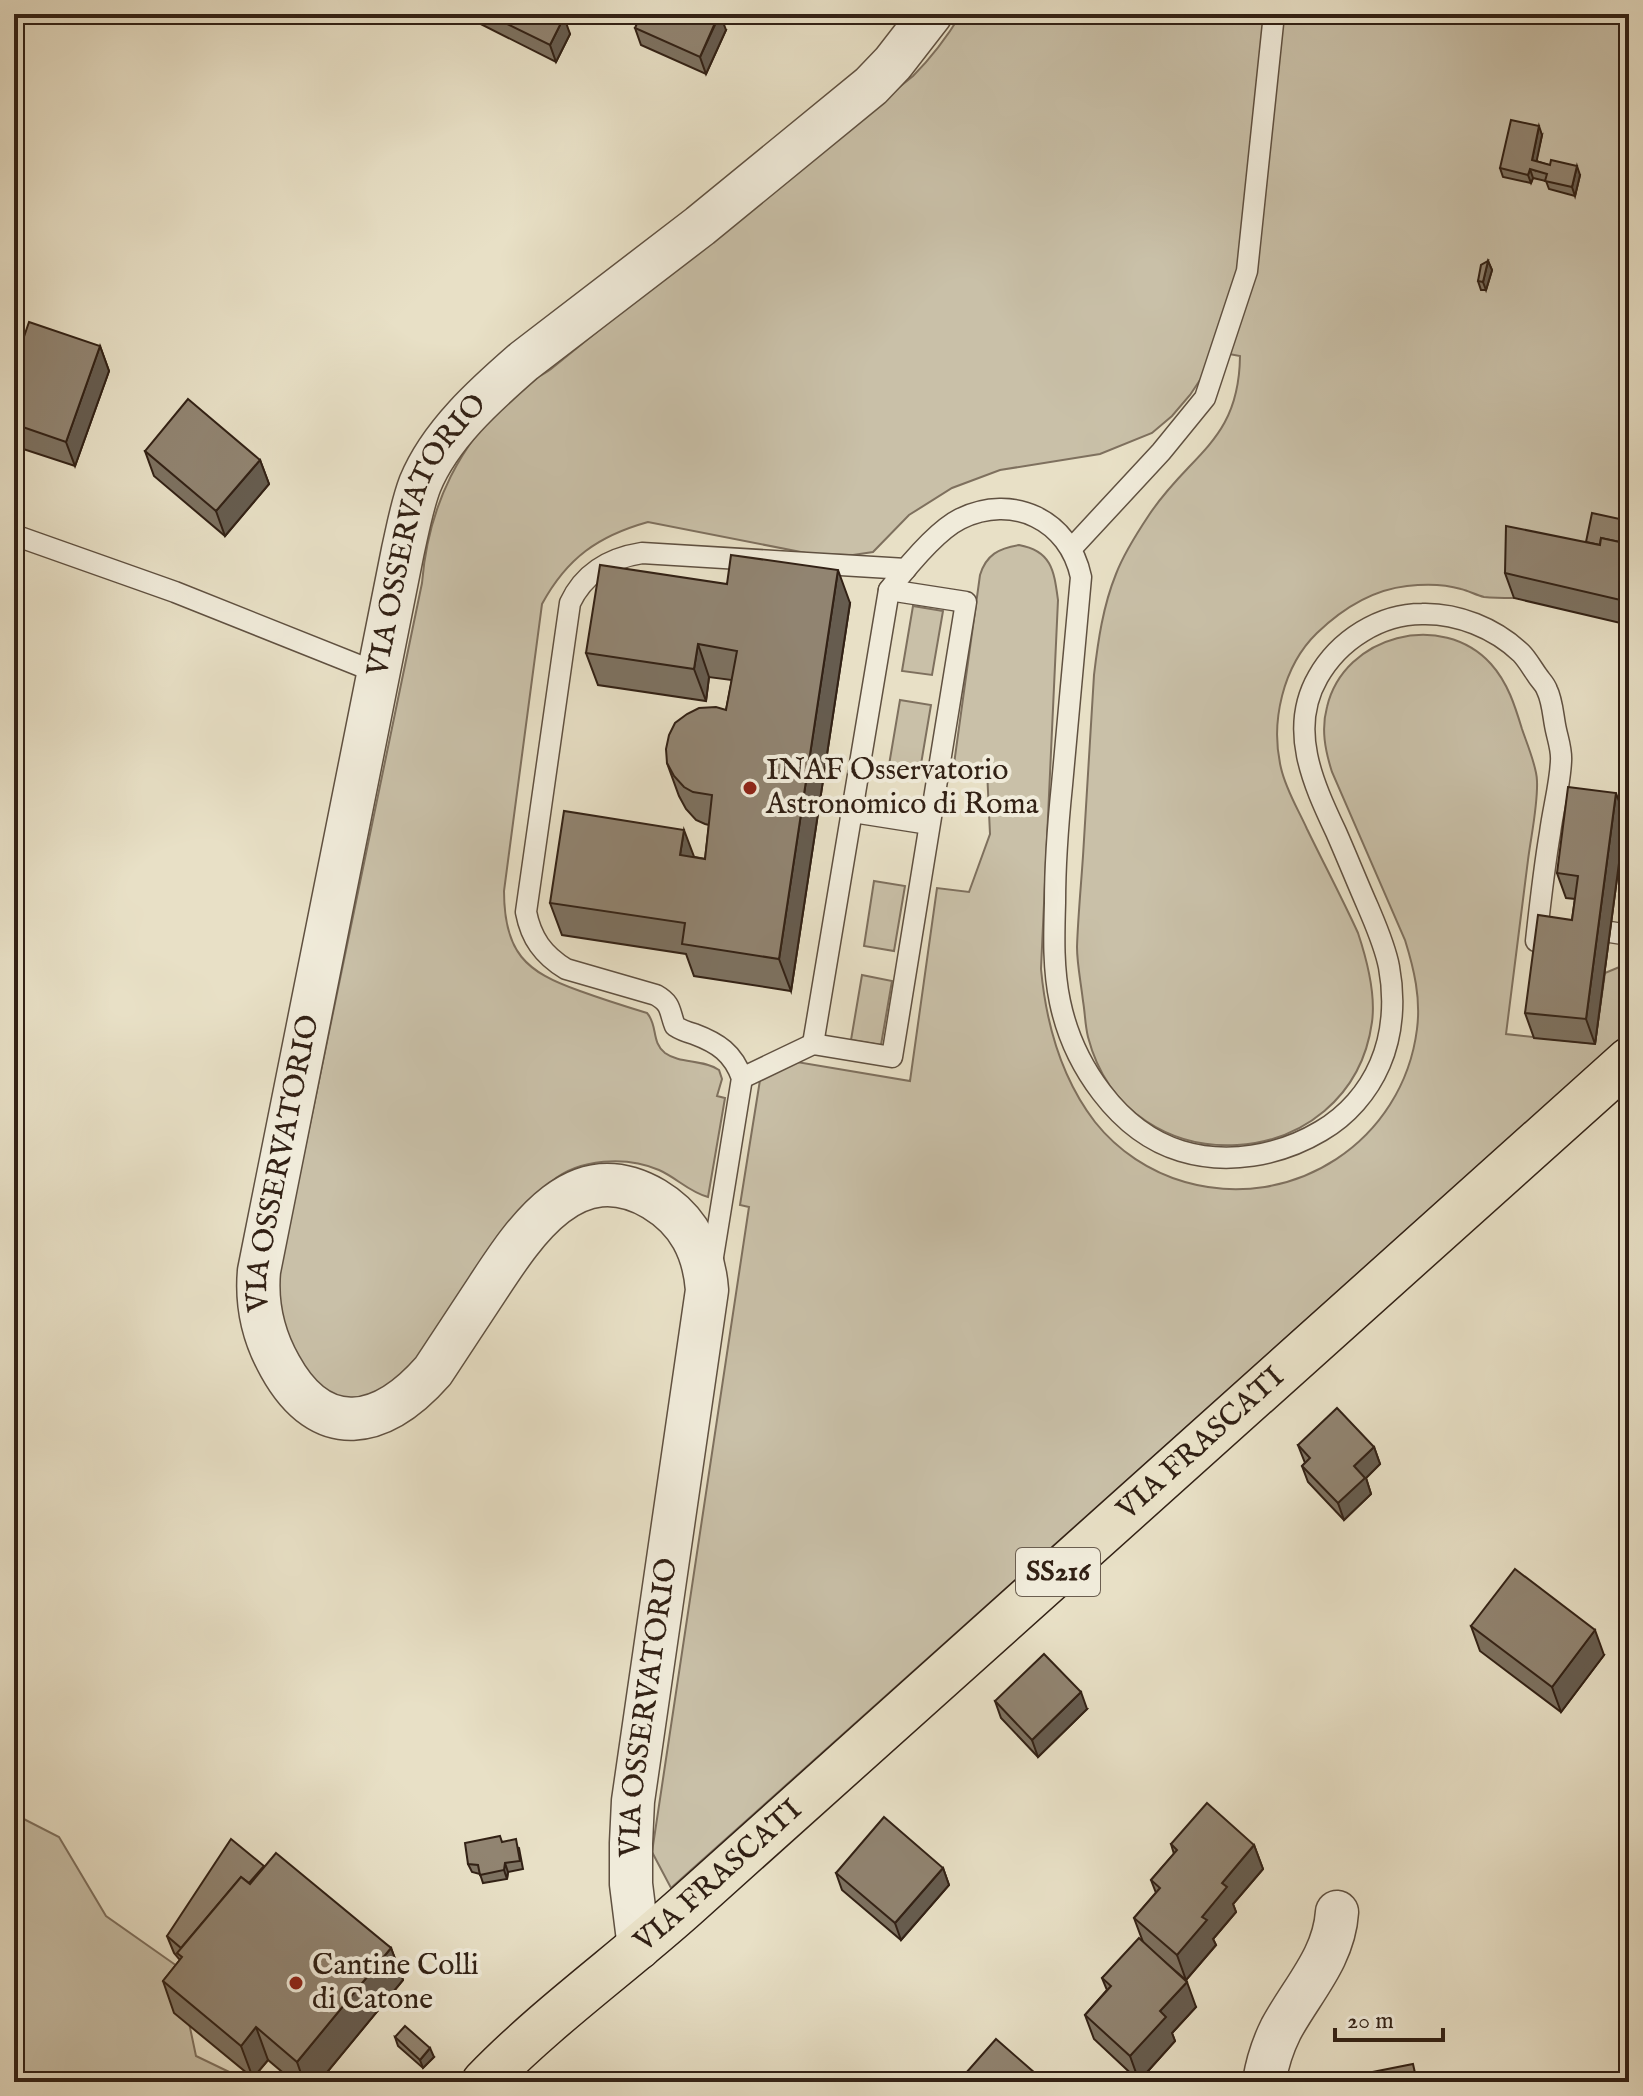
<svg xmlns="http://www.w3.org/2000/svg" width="1643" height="2096" font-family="'IM FELL English',serif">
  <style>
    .green { fill: #c9c0a8; stroke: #7e705e; stroke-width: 2 }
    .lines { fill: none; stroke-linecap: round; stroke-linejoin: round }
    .lane-casing { stroke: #605141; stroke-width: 23 }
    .street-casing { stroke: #605141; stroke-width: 45 }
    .primary-casing { stroke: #322115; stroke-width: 47 }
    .lane { stroke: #f0ebda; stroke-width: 20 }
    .street { stroke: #f0ebda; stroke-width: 42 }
    .primary { stroke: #e8e0c6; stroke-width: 44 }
    .wall { fill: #7d7261; stroke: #322115; stroke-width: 2 }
    .shaded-wall { fill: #665c4f; stroke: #322115; stroke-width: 2 }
    .building { fill: #918471; stroke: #322115; stroke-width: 2 }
    .poi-dot { fill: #8f2418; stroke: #f0ebda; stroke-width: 3 }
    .labels { text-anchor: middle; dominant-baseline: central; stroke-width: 8; stroke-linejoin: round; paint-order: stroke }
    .shield { fill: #f0ebda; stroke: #6b5e50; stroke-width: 2 }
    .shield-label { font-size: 28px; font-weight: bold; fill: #322115 }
    .street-label { font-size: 30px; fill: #322115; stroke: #f0ebda }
    .poi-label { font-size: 30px; fill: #322115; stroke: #f0ebda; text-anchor: start }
  </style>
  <rect width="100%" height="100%" fill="#e8e0c6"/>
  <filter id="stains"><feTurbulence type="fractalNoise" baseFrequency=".0025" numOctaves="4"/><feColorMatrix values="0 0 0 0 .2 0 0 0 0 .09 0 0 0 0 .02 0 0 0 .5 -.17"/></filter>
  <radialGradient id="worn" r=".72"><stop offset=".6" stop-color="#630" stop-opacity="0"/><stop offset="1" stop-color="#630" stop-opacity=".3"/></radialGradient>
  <!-- green -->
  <g class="green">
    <path d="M961 14H1629V536L1590 566 1516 551 1514 598C1504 598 1494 598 1484 597 1476 595 1469 591 1461 589 1444 584 1424 584 1407 586 1371 590 1342 609 1317 633 1283 666 1270 722 1281 768 1286 790 1298 809 1307 829 1324 864 1342 898 1358 933 1367 960 1376 993 1372 1022 1351 1176 1128 1191 1088 1037 1085 1025 1085 1012 1083 1001 1081 983 1077 964 1077 947 1078 917 1081 886 1083 856 1087 796 1090 735 1094 675 1098 641 1103 606 1116 574 1124 553 1137 533 1149 515 1190 453 1239 442 1240 356L1213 351 1204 374 1190 395 1172 416 1152 433 1100 454 1000 470 952 488 909 515 873 552 853 555 811 554 648 522C598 536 567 558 542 604L504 891C504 952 525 972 580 991 602 999 624 1006 647 1013 658 1025 651 1042 665 1053 680 1064 703 1059 719 1070L722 1079 717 1096 725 1098 708 1197C689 1192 677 1178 659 1170 627 1156 579 1158 551 1182 545 1188 539 1195 534 1201L408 1388 342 1404 292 1367 276 1288 422 583C428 507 460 439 520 390 529 382 541 376 551 369L913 76C932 57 947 37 961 14Z"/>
    <path d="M1019 545C1052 551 1054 571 1058 600L1041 969C1046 1023 1062 1079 1095 1122 1118 1151 1150 1172 1185 1182 1293 1213 1403 1141 1417 1029 1421 998 1414 969 1405 940L1332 772C1325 750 1321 729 1327 707 1344 635 1442 610 1491 664 1508 683 1515 706 1522 729 1527 744 1537 767 1537 781 1538 805 1531 836 1528 860 1521 918 1513 976 1506 1034L1595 1044 1605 973 1629 963V1031L671 1888 652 1852 749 1207 740 1205 760 1080 797 1062 910 1081 937 888 969 892 990 834 987 770 954 764 980 575C986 555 999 548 1019 545Z"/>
    <polygon points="913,606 943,611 932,675 902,671"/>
    <polygon points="900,700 931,705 920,770 889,765"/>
    <polygon points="874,881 905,886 894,951 864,946"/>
    <polygon points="862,975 892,981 881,1045 851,1040"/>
    <polygon points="14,1814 59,1837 106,1916 177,1966 196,2056 250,2082 14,2082"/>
  </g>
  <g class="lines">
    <defs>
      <g id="lane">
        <polyline points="14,535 175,592 378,673"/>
        <polyline points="1072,548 1161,452 1205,398 1247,271 1274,14"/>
        <polyline points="853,812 929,824"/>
        <polyline points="1610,932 1629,935"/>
        <path d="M813 1044 889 590C906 568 936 531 960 519 1013 493 1069 520 1081 577 1075 646 1068 716 1062 785 1058 824 1055 863 1055 903 1054 936 1053 969 1060 1002 1073 1064 1118 1132 1181 1151 1227 1165 1279 1156 1321 1131 1347 1116 1368 1092 1380 1064 1393 1034 1395 999 1389 967 1385 946 1376 926 1368 907 1357 882 1347 857 1336 832 1313 783 1288 729 1318 677 1339 640 1380 614 1422 614 1457 613 1495 628 1521 653 1527 659 1532 668 1537 675 1540 680 1545 684 1547 690 1552 700 1553 714 1555 725 1557 737 1562 749 1561 761 1560 785 1553 809 1550 833 1544 868 1540 905 1536 941"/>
        <path d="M742 1078 813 1044 892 1057C918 905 940 754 966 602L889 590"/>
        <path d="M712 1263 742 1078C733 1053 718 1043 694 1034 687 1032 681 1030 675 1026 669 1011 672 1004 656 995L566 969C543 955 531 938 526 912L570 603C584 573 610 558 642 553L906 569"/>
      </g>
      <g id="street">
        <path id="s1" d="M639 1948 631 1884V1843L633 1801 707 1290C704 1251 689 1220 654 1199 575 1153 525 1231 487 1289 469 1316 451 1344 433 1371 382 1429 322 1442 280 1366 263 1336 256 1305 259 1271L403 550C408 528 412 505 420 484 440 435 485 395 524 361L700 226 871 86 893 63 931 14"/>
        <path d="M1264 2082C1267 2064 1273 2045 1281 2029 1302 1990 1334 1958 1337 1912"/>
      </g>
      <g id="primary">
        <path id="s2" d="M484 2082C546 2018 620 1965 686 1906L1629 1060"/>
      </g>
    </defs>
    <!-- lane casing -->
    <use href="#lane" class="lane-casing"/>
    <!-- street casing -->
    <use href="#street" class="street-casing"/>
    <!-- primary casing -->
    <use href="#primary" class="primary-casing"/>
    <!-- lane -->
    <use href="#lane" class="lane"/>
    <!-- street -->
    <use href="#street" class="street"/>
    <!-- primary -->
    <use href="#primary" class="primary"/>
  </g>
  <!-- wall -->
  <g class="wall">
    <polygon points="461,14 557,14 570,34 556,62"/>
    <polygon points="635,28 726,30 706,74 641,45"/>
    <polygon points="1542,135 1536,161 1580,175 1575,196 1549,189 1546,181 1533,178 1531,183 1503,177 1500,168"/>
    <polygon points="1488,261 1492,270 1486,290 1481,290 1478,281"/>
    <polygon points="100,346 109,371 75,466 14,446 14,366"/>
    <polygon points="145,451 260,460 269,484 225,536 154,476"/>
    <polygon points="1629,521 1629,625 1514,598 1505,573 1586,542"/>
    <polygon points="850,603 791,991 694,976 686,954 562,935 550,903 695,857 705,859 709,825 705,824 696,820 686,809 679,796 667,763 726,710 732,680 709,677 706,701 598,685 586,653"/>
    <polygon points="1625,818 1595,1044 1534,1038 1525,1013 1572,920 1575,899 1566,898 1557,873"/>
    <polygon points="1298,1445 1374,1447 1380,1464 1366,1478 1371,1494 1344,1520 1308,1482 1302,1466 1305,1463"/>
    <polygon points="1471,1626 1604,1655 1561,1712 1480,1651"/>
    <polygon points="995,1701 1087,1709 1038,1757 1001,1718"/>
    <polygon points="502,1842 519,1848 523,1869 508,1872 507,1879 483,1883 480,1874 472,1872 468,1864"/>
    <polygon points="1171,1844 1254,1845 1263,1869 1233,1904 1236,1912 1213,1939 1216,1945 1186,1980 1145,1945 1196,2007 1172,2033 1175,2041 1139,2081 1094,2039 1085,2015 1107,1990 1102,1978 1143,1942 1134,1918 1156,1893 1151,1880 1174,1854"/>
    <polygon points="264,1866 391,1948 403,1980 319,2082 294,2082 268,2060 253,2078 174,2013 163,1981 180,1960 174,1953 167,1936"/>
    <polygon points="943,1868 949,1885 901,1940 842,1890 836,1873"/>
    <polygon points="395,2037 434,2057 423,2068 398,2046"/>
  </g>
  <!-- shaded-wall -->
  <g class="shaded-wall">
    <polygon points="720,14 726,30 706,74 700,57"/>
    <polygon points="564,17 570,34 556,62 550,45"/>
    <polygon points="1539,126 1542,135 1535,169 1532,160"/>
    <polygon points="1577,166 1580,175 1575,196 1572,187"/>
    <polygon points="1530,169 1533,178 1531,183 1528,175"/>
    <polygon points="1488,261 1492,270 1486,290 1483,282"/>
    <polygon points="100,346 109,371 75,466 66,442"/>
    <polygon points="260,460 269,484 225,536 216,511"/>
    <polygon points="838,570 850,603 791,991 779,959"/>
    <polygon points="698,644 709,677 706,701 694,669"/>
    <polygon points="1616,793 1625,818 1595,1044 1586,1019"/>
    <polygon points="684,830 696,862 680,855"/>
    <polygon points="1374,1447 1380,1464 1366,1478 1371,1494 1344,1520 1338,1503 1354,1466"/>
    <polygon points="1595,1630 1604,1655 1561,1712 1552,1687"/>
    <polygon points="1081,1692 1087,1709 1038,1757 1032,1740"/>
    <polygon points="1254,1845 1263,1869 1233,1904 1236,1912 1213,1939 1216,1945 1186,1980 1177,1955 1202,1917 1222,1883"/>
    <polygon points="505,1863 508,1872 507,1879 504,1870"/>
    <polygon points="943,1868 949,1885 901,1940 895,1923"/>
    <polygon points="391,1948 403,1980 319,2082 304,2082 297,2062"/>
    <polygon points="1187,1982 1196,2007 1172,2033 1175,2041 1139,2081 1130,2056 1160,2011"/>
    <polygon points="256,2027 268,2060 253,2078 241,2046"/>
    <polygon points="430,2048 434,2057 423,2068 420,2060"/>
  </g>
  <!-- building -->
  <g class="building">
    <polygon points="487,14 557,14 564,17 550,45"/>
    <polygon points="641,14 719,14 700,57 635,28"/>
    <polygon points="1511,120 1539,126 1532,160 1550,165 1551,160 1577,166 1572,187 1545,181 1547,174 1530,169 1528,175 1500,168"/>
    <polygon points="1488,261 1483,282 1478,281 1481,265"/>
    <polygon points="29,322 100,346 66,442 14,424 14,366"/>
    <polygon points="188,399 260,460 216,511 145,451"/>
    <polygon points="1592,513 1629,521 1629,544 1601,538 1600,545 1586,542"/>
    <polygon points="1506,526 1600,545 1601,538 1629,544 1629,602 1505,573"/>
    <polygon points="731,555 838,570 779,959 682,944 685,923 550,903 564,811 684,830 680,855 705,859 712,795 693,792 684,787 674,776 667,763 666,749 669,735 675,723 687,714 699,708 716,707 726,710 737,651 698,644 694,669 586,653 600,565 727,584"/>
    <polygon points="1568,787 1616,793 1586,1019 1525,1013 1538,915 1572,920 1578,876 1557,873"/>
    <polygon points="1337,1408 1374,1447 1354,1466 1365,1478 1338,1503 1302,1466 1310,1458 1298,1445"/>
    <polygon points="1515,1569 1595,1630 1552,1687 1471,1626"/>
    <polygon points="1044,1654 1081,1692 1032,1740 995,1701"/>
    <polygon points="1207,1803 1254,1845 1222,1883 1227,1887 1202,1917 1207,1920 1177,1955 1134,1918 1160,1888 1151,1880 1177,1850 1171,1844"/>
    <polygon points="884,1817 943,1868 895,1923 836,1873"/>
    <polygon points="500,1836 502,1842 516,1839 520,1861 505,1863 504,1870 480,1875 478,1865 468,1864 465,1843"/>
    <polygon points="231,1839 264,1866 249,1883 241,1877 181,1948 167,1936"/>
    <polygon points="276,1853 391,1948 297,2062 256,2027 241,2046 163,1981 182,1957 177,1953 241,1877 250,1884"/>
    <polygon points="1139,1938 1187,1982 1160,2011 1166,2017 1130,2056 1085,2015 1111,1986 1102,1978"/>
    <polygon points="405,2026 430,2048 420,2060 395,2037"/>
    <polygon points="996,2039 1036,2074 1035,2082 958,2082"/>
    <polygon points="1413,2064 1417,2082 1338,2082 1337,2079"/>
  </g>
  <!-- markers -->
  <g class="poi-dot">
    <circle cx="750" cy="788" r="8"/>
    <circle cx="296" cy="1983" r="8"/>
  </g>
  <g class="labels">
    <!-- shield labels -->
    <rect class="shield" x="1016" y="1548" width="84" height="48" rx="6"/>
    <g class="shield-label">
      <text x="1058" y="1572">SS216</text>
    </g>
    <!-- street labels -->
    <g class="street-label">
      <text stroke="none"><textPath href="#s1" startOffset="2134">VIA OSSERVATORIO</textPath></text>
      <text stroke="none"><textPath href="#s1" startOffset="1486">VIA OSSERVATORIO</textPath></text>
      <text stroke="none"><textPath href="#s2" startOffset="960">VIA FRASCATI</textPath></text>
      <text stroke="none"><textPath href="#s1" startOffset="242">VIA OSSERVATORIO</textPath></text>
      <text stroke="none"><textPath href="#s2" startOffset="312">VIA FRASCATI</textPath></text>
    </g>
    <!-- poi labels -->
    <g class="poi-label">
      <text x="766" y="771">INAF Osservatorio<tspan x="766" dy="34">Astronomico di Roma</tspan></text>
      <text x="312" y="1966">Cantine Colli<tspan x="312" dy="34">di Catone</tspan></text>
    </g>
  </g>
  <!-- margin -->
  <rect width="1643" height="2096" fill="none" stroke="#e8e0c6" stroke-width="48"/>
  <rect x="16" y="16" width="1611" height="2064" fill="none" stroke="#322115" stroke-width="4"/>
  <rect x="24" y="24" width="1595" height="2048" fill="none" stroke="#322115" stroke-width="2"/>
  <!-- scale -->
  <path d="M1335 2028v12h108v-12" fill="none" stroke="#322115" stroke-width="4"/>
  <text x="1347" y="2028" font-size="24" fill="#322115" stroke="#f0ebda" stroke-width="6" paint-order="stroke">20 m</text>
  <rect width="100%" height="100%" filter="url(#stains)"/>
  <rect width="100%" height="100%" fill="url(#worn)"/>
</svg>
